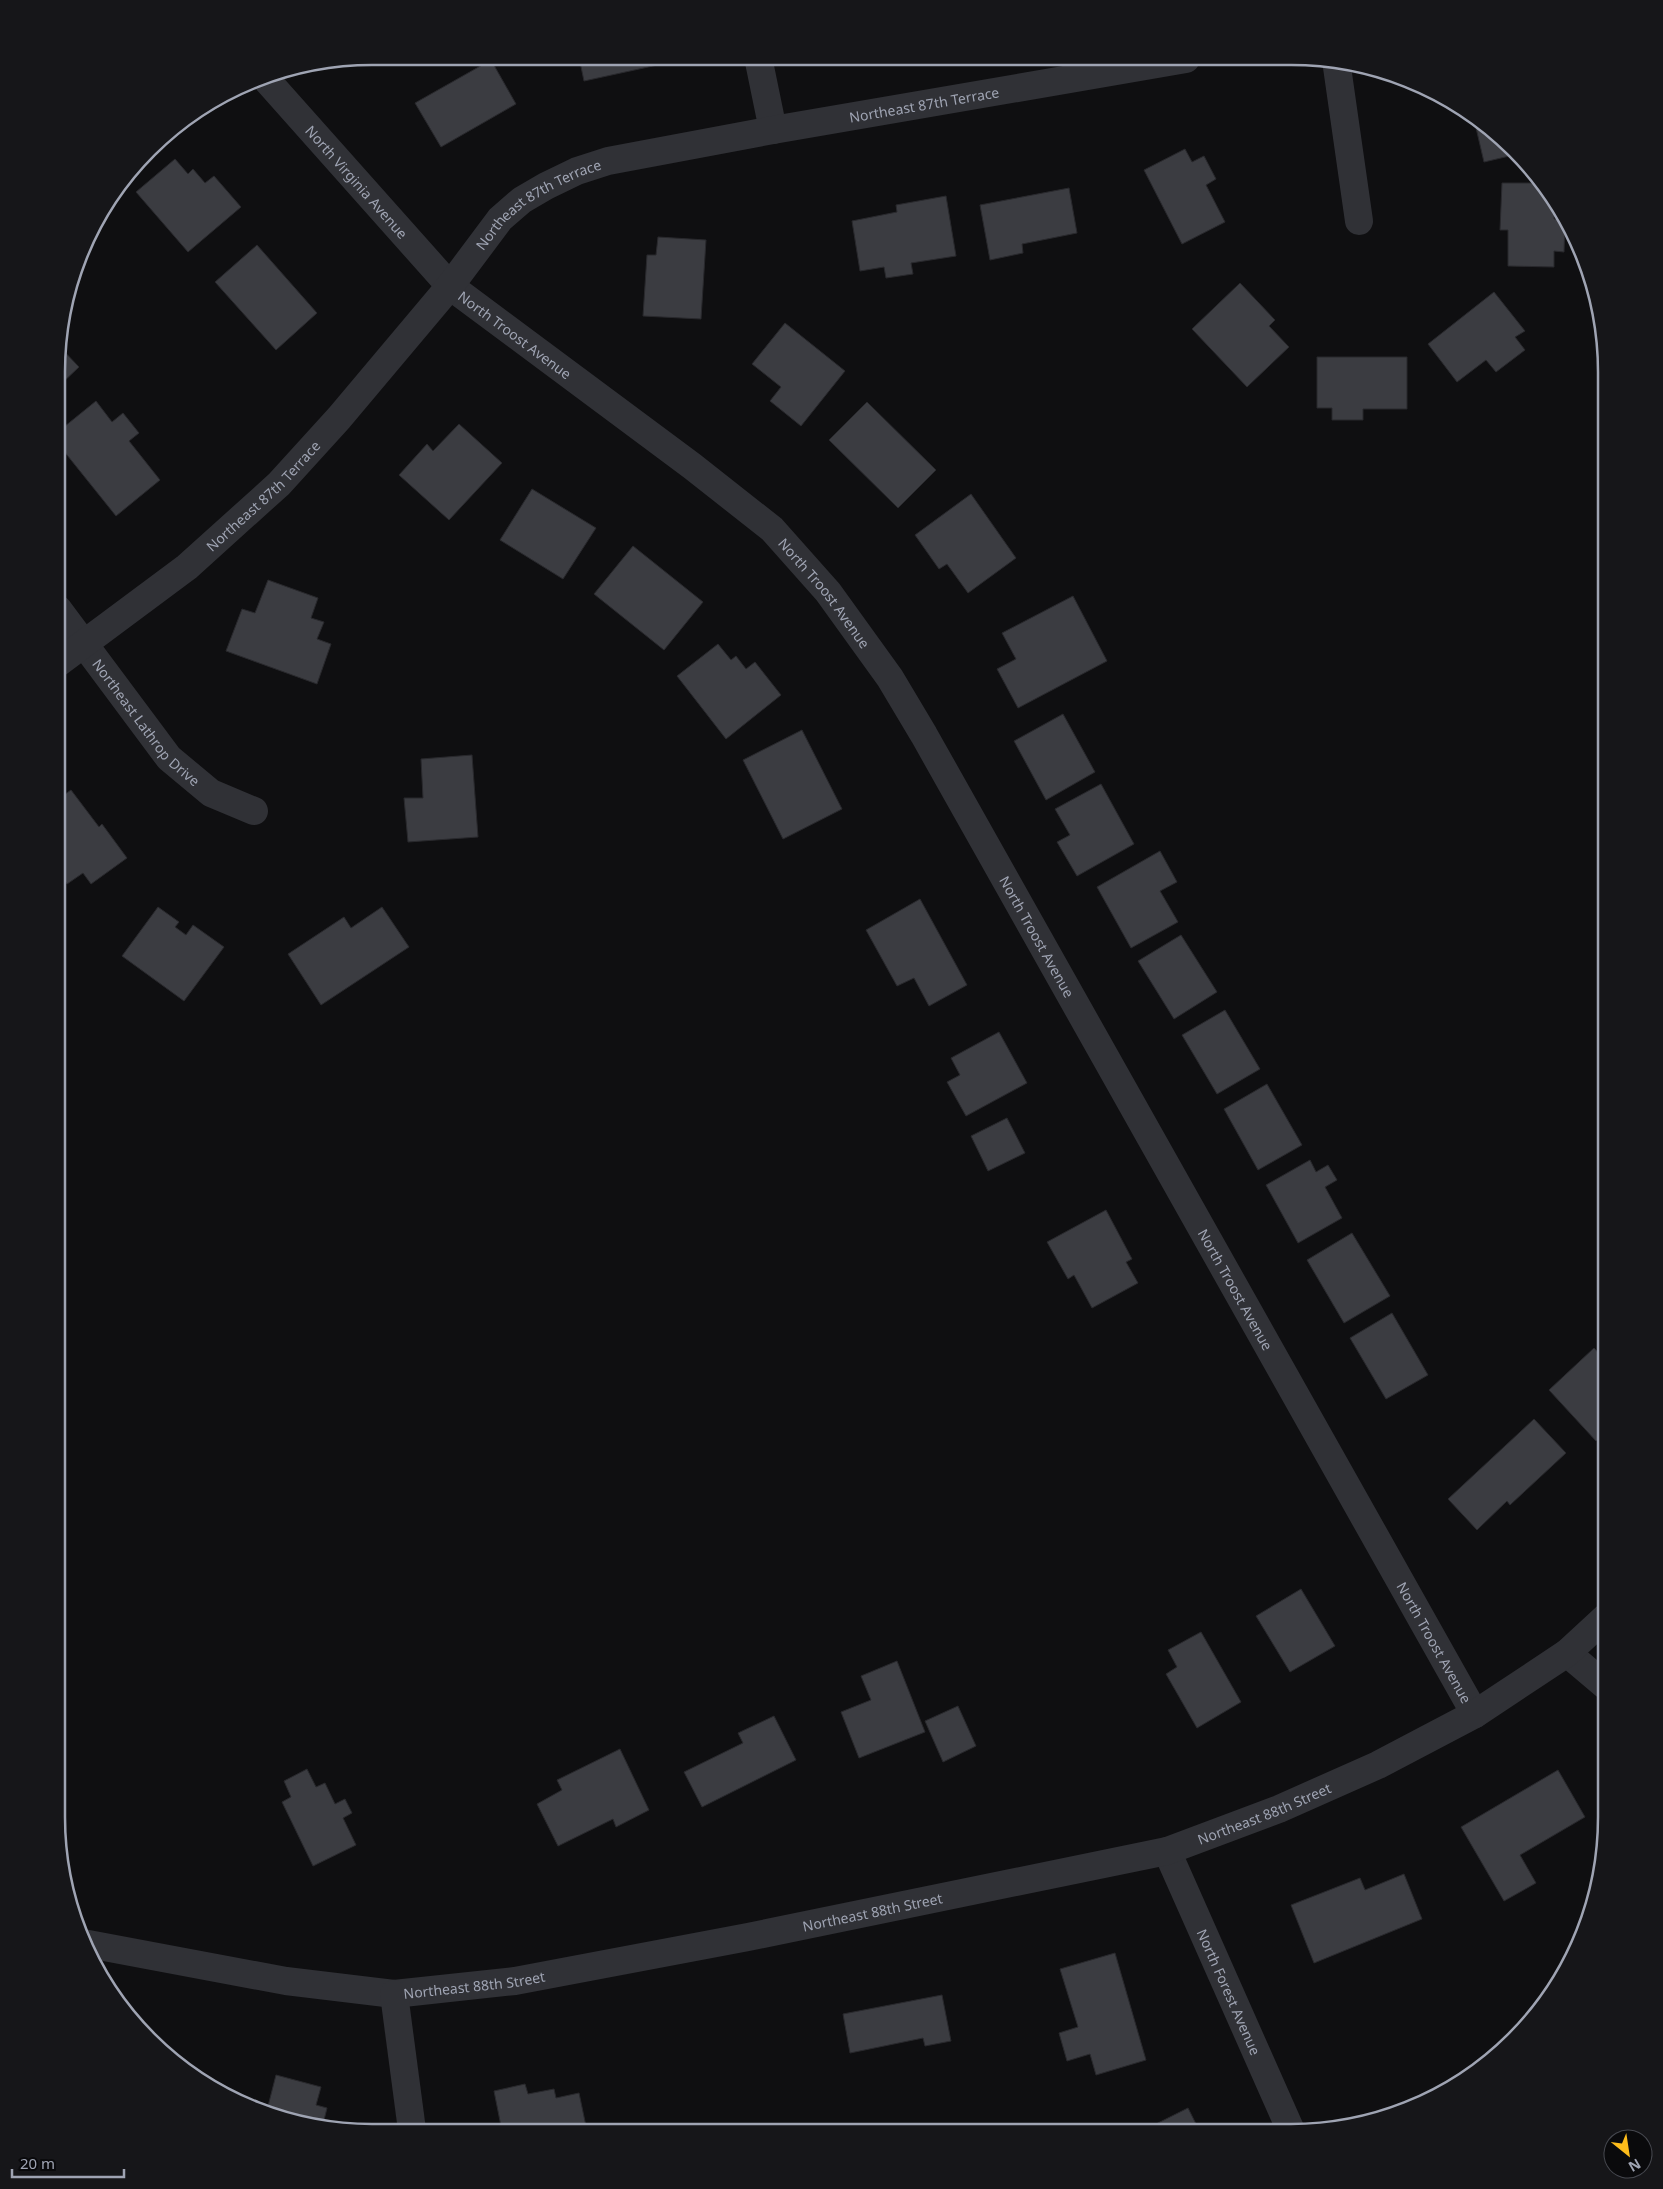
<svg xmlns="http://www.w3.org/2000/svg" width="1663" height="2189" font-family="'Noto Sans',sans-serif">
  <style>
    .building { fill: #3b3c41; stroke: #29292d }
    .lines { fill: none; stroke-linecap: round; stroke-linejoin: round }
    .street { stroke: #303136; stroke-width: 28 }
    .labels { text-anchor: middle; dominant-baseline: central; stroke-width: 4; stroke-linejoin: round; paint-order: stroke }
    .street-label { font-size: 14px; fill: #9fa4b3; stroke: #0a0a0c }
    .rim { fill: none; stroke: #9fa4b3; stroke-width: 2.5 }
  </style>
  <rect width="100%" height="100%" fill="#0f0f11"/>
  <!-- building -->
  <g class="building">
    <polygon points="579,57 661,57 662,64 584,81"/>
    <polygon points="491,60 516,104 441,147 415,103"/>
    <polygon points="1473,115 1518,154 1484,162"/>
    <polygon points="1185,149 1192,162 1204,156 1216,179 1206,185 1225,222 1182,244 1144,170"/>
    <polygon points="175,159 188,174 193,169 205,183 214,176 241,207 188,252 136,192"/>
    <polygon points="1502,183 1542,183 1555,203 1554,219 1565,219 1564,252 1554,251 1554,267 1508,266 1508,230 1500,230"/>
    <polygon points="1069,188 1077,233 1022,244 1023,253 990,260 980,205"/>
    <polygon points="946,196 956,256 911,263 913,274 886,278 884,267 860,271 852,221 897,212 896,205"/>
    <polygon points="658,237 706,240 701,319 643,316 647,255 656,255"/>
    <polygon points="257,245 317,313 276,350 215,282"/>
    <polygon points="1240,283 1275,320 1269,326 1289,347 1247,387 1192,329"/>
    <polygon points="1494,292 1525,331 1515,337 1525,350 1496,372 1486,360 1457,382 1428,344"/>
    <polygon points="785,323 845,371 801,426 770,401 781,387 752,364"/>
    <polygon points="59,346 79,367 59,386"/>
    <polygon points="1317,357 1407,357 1407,409 1363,409 1363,420 1332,420 1332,408 1317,408"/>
    <polygon points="96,401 112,422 123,413 139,433 129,441 160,480 116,516 59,445 59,431"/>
    <polygon points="867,402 936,470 898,508 829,440"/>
    <polygon points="459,424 502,463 449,520 399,475 427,444 433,451"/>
    <polygon points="532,489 596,528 563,579 500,540"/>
    <polygon points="971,494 1016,558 968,593 947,564 939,569 915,535"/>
    <polygon points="633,546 703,602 664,650 594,594"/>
    <polygon points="268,580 318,598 311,618 324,622 317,639 331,644 317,684 226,651 242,609 255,613"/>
    <polygon points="1073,596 1107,661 1018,708 997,669 1016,659 1002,633"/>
    <polygon points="718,644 731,660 736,656 746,669 755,662 781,695 726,739 677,676"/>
    <polygon points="1063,714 1095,772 1046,800 1014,741"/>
    <polygon points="802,730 842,809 783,839 743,760"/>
    <polygon points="472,755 478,837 408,842 404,798 423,798 421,759"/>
    <polygon points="1101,784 1134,844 1077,876 1057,842 1070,835 1055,809"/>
    <polygon points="71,790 99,827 102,824 127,858 91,884 83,873 67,884 58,871 58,799"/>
    <polygon points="1160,851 1177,882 1160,891 1178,922 1131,948 1097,887"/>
    <polygon points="920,899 967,985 929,1006 914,978 897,986 866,930"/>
    <polygon points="158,907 179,922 175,927 186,935 193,925 224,947 184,1001 122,956"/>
    <polygon points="382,907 409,947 321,1005 288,954 344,917 351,928"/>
    <polygon points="1181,935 1217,992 1174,1019 1138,961"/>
    <polygon points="1225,1010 1260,1069 1217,1094 1182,1035"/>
    <polygon points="999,1032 1027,1083 966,1116 947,1082 960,1075 951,1058"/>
    <polygon points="1267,1084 1302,1145 1258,1170 1224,1109"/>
    <polygon points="1007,1118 1025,1153 988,1171 971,1136"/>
    <polygon points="1310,1160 1316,1172 1328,1165 1337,1180 1325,1187 1342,1218 1298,1243 1266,1185"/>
    <polygon points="1106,1210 1132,1259 1126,1262 1138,1283 1092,1308 1074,1275 1068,1279 1047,1242"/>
    <polygon points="1352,1233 1390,1296 1344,1323 1307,1260"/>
    <polygon points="1392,1313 1428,1375 1386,1399 1350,1338"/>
    <polygon points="1594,1348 1606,1361 1606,1432 1596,1441 1549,1390"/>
    <polygon points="1534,1419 1566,1453 1510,1505 1507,1501 1477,1530 1448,1499"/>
    <polygon points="1301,1589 1335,1646 1290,1672 1256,1616"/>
    <polygon points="1201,1632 1241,1702 1197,1728 1166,1674 1177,1667 1168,1650"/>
    <polygon points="897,1661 925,1732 859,1758 841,1712 871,1700 861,1676"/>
    <polygon points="958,1706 976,1746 943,1762 925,1721"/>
    <polygon points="774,1716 796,1760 702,1807 684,1772 743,1743 738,1733"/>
    <polygon points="620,1749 649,1810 616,1827 613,1819 558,1846 537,1804 562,1790 557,1780"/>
    <polygon points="307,1769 316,1787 325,1783 335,1804 345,1799 352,1813 343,1818 356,1845 313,1866 282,1802 291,1797 284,1781"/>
    <polygon points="1558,1770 1585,1817 1520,1855 1536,1883 1504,1901 1461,1827"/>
    <polygon points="1404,1874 1422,1919 1314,1963 1291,1905 1360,1878 1365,1890"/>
    <polygon points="1115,1953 1146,2060 1096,2075 1090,2054 1067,2061 1059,2033 1078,2027 1060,1969"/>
    <polygon points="942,1995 951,2041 925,2046 923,2038 850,2053 843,2014"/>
    <polygon points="178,2064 194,2068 192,2076"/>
    <polygon points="276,2075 321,2087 316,2105 327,2108 322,2128 266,2114"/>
    <polygon points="525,2084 528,2094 554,2089 556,2098 579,2093 587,2131 502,2131 494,2091"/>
    <polygon points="1188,2108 1200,2132 1142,2132 1142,2131"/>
  </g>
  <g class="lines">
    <!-- street -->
    <g class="street">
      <polyline points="758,57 773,130"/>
      <polyline points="1336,60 1359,221"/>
      <path id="s1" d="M264 77 450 286 692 466 772 529 828 592 890 678 924 735 1475 1714"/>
      <path id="s2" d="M58 609 169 758 211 793 254 811"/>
      <path id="s3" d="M58 663 187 567 279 484 339 418 450 286 500 219 522 200 546 186 577 171 608 161 773 130 1186 59"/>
      <polyline points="1567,1653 1606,1686"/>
      <path id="s4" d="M1167 1851 1292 2133"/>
      <path id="s5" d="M83 1943 286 1981 394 1994 515 1981 748 1937 1167 1851 1279 1809 1378 1765 1475 1714 1567 1653 1606 1617"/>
      <polyline points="394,1994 412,2130"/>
    </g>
  </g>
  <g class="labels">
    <!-- street labels -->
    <g class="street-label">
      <text stroke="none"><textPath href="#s3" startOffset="1075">Northeast 87th Terrace</textPath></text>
      <text stroke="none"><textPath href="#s1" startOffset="140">North Virginia Avenue</textPath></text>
      <text stroke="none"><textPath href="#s3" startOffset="670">Northeast 87th Terrace</textPath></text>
      <text stroke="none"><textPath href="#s1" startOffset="361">North Troost Avenue</textPath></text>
      <text stroke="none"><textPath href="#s3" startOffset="265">Northeast 87th Terrace</textPath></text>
      <text stroke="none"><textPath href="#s1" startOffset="766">North Troost Avenue</textPath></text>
      <text stroke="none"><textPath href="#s2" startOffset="144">Northeast Lathrop Drive</textPath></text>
      <text stroke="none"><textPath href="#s1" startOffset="1171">North Troost Avenue</textPath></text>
      <text stroke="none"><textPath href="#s1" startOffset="1576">North Troost Avenue</textPath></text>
      <text stroke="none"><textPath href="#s1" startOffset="1981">North Troost Avenue</textPath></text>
      <text stroke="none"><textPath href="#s5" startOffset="1206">Northeast 88th Street</textPath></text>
      <text stroke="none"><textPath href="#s5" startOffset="801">Northeast 88th Street</textPath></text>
      <text stroke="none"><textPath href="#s5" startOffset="396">Northeast 88th Street</textPath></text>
      <text stroke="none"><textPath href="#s4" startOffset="154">North Forest Avenue</textPath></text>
    </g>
  </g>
  <!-- crop -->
  <path d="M0 0H1663V2189H0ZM372 65H1291A307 307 0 0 1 1598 372V1817A307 307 0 0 1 1291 2124H372A307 307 0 0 1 65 1817V372A307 307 0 0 1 372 65Z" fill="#161619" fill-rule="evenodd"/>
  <path class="rim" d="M372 65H1291A307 307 0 0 1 1598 372V1817A307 307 0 0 1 1291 2124H372A307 307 0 0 1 65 1817V372A307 307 0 0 1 372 65Z"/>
  <!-- north arrow -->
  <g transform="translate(1628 2154) rotate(150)"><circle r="24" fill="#0a0a0c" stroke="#46484f"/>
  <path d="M0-4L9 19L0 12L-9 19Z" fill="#fdbc1b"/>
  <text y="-8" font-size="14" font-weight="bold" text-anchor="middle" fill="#9fa4b3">N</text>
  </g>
  <!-- scale -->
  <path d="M12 2169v8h112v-8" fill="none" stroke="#9fa4b3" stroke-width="2.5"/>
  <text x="20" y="2169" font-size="15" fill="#9fa4b3" stroke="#0a0a0c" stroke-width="4" paint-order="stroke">20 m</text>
</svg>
